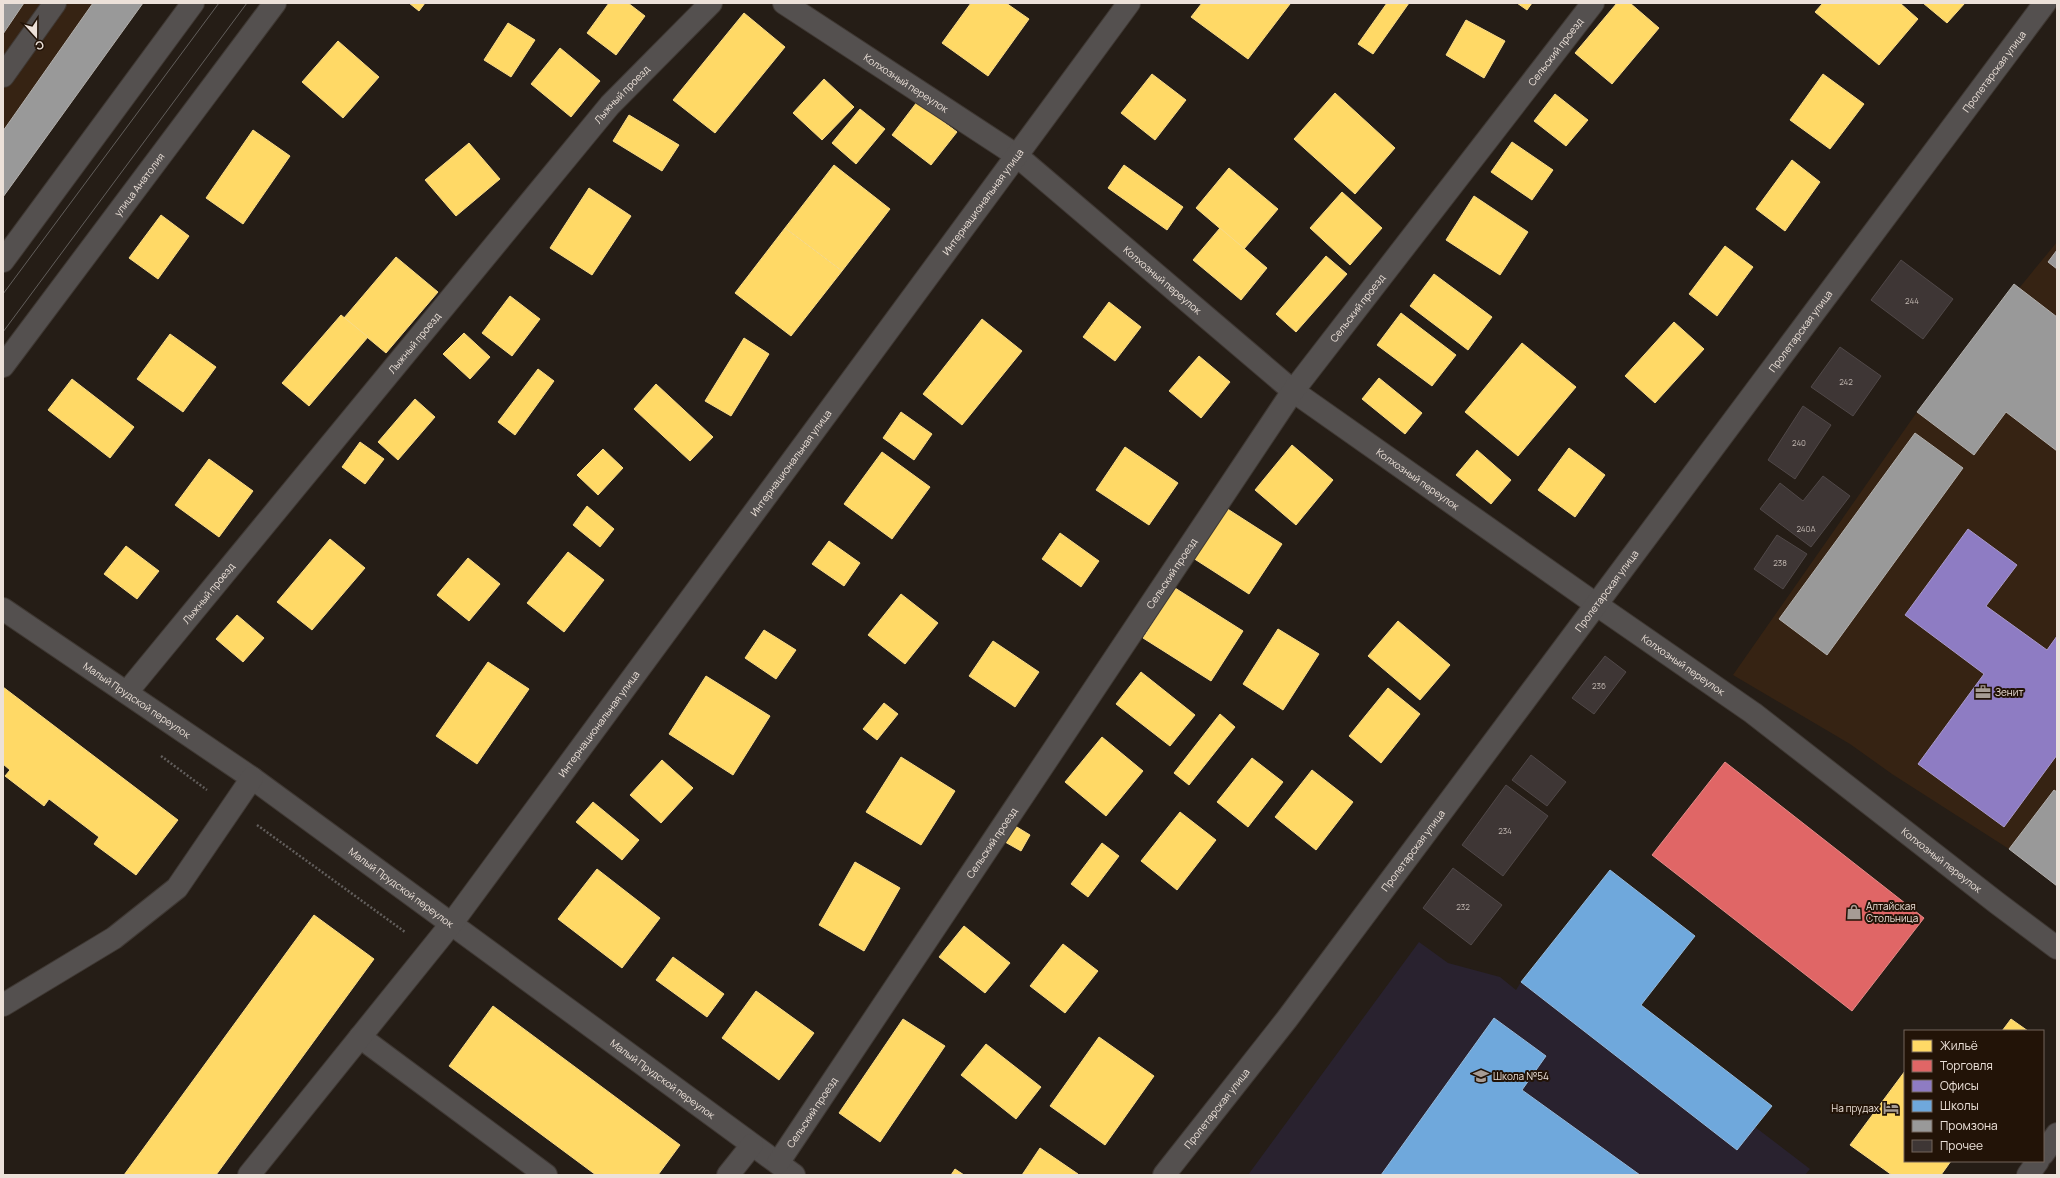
<svg xmlns="http://www.w3.org/2000/svg" width="2060" height="1178" font-family="Manrope,sans-serif">
  <style>
    .built { fill: #362313 }
    .education { fill: #29222f }
    .homes { fill: #ffd966; stroke: #f9db88 }
    .shops { fill: #e06666; stroke: #e48b88 }
    .offices { fill: #8e7cc3; stroke: #aa9aca }
    .schools { fill: #6fa8dc; stroke: #94b9db }
    .industry { fill: #999; stroke: #b2afac }
    .building { fill: #3e3635; stroke: #504848 }
    .lines { fill: none; stroke-linecap: round; stroke-linejoin: round }
    .minor-casing { stroke: #3f3833; stroke-width: 24 }
    .path { stroke: #625e5c; stroke-width: 2.5; stroke-dasharray: 2 2; stroke-linecap: butt }
    .minor { stroke: #54504f; stroke-width: 22 }
    .tram { stroke: #625e5b; stroke-width: 1 }
    .labels { text-anchor: middle; dominant-baseline: central; stroke-width: 4; stroke-linejoin: round; paint-order: stroke }
    .number-label { font-size: 8px; fill: #c0b6b0 }
    .street-label { font-size: 10px; fill: #ece1d9; stroke: #221307 }
    .poi-label { font-size: 10px; fill: #ece1d9; stroke: #221307; text-anchor: start }
  </style>
  <rect width="100%" height="100%" fill="#251d16"/>
  <!-- built -->
  <g class="built">
    <polygon points="3,3 143,3 3,197"/>
    <polygon points="2057,242 2057,886 2009,849 1892,774 1850,744 1733,675 1917,412"/>
  </g>
  <!-- education -->
  <polygon class="education" points="1419,942 1448,963 1500,977 1516,990 1521,982 1737,1150 1755,1127 1810,1169 1805,1175 1248,1175"/>
  <!-- homes -->
  <g class="homes">
    <polygon points="409,3 425,3 419,11"/>
    <polygon points="609,3 628,3 645,16 616,55 587,33"/>
    <polygon points="971,3 1006,3 1029,19 988,76 942,43"/>
    <polygon points="1202,3 1289,3 1290,4 1248,59 1191,17"/>
    <polygon points="1387,3 1409,3 1373,54 1358,44"/>
    <polygon points="1517,3 1532,3 1527,10"/>
    <polygon points="1617,3 1630,3 1659,28 1612,84 1575,53"/>
    <polygon points="1823,3 1900,3 1918,19 1879,65 1815,12"/>
    <polygon points="1923,3 1965,3 1947,23"/>
    <polygon points="744,13 785,47 715,133 673,100"/>
    <polygon points="1466,20 1505,41 1484,78 1446,55"/>
    <polygon points="508,23 535,40 511,77 484,60"/>
    <polygon points="338,41 379,77 343,118 302,82"/>
    <polygon points="560,48 600,81 571,117 531,84"/>
    <polygon points="1152,74 1186,100 1155,140 1121,113"/>
    <polygon points="1823,74 1864,104 1830,149 1790,120"/>
    <polygon points="824,79 854,107 822,140 793,113"/>
    <polygon points="1335,93 1395,148 1355,194 1294,139"/>
    <polygon points="1555,94 1588,120 1566,146 1534,121"/>
    <polygon points="917,102 957,132 931,165 892,135"/>
    <polygon points="860,109 885,129 856,164 832,143"/>
    <polygon points="629,115 679,145 662,171 613,141"/>
    <polygon points="253,130 290,156 243,224 206,198"/>
    <polygon points="1512,142 1553,170 1532,200 1491,172"/>
    <polygon points="469,143 500,179 456,216 425,180"/>
    <polygon points="1792,160 1820,182 1785,231 1756,209"/>
    <polygon points="834,165 890,209 842,271 785,228"/>
    <polygon points="1124,165 1183,207 1167,230 1108,188"/>
    <polygon points="1229,168 1278,209 1244,249 1196,208"/>
    <polygon points="589,188 631,216 592,275 550,248"/>
    <polygon points="1342,192 1382,228 1350,265 1310,228"/>
    <polygon points="1474,196 1528,232 1500,275 1446,240"/>
    <polygon points="161,215 189,236 158,279 129,258"/>
    <polygon points="785,228 842,271 791,336 735,293"/>
    <polygon points="1220,228 1267,268 1241,300 1193,260"/>
    <polygon points="1725,246 1753,267 1717,316 1689,294"/>
    <polygon points="1326,256 1347,274 1296,332 1276,314"/>
    <polygon points="396,257 438,292 386,353 344,318"/>
    <polygon points="1434,274 1492,317 1468,350 1410,306"/>
    <polygon points="510,296 540,319 512,356 482,333"/>
    <polygon points="1109,302 1141,327 1115,361 1083,337"/>
    <polygon points="1401,313 1456,355 1432,386 1377,345"/>
    <polygon points="341,315 368,337 309,406 282,383"/>
    <polygon points="982,319 1022,351 962,425 923,394"/>
    <polygon points="1674,322 1704,349 1655,403 1625,376"/>
    <polygon points="464,333 490,357 470,379 443,354"/>
    <polygon points="170,334 216,367 183,412 137,379"/>
    <polygon points="744,338 769,354 731,416 705,401"/>
    <polygon points="1522,343 1576,387 1518,456 1465,412"/>
    <polygon points="1199,356 1230,382 1201,418 1169,391"/>
    <polygon points="538,369 554,381 515,435 498,422"/>
    <polygon points="1379,378 1422,413 1405,434 1362,399"/>
    <polygon points="72,379 134,427 110,458 48,410"/>
    <polygon points="656,384 713,437 690,461 634,409"/>
    <polygon points="415,399 435,417 398,460 378,442"/>
    <polygon points="901,412 932,434 914,460 883,438"/>
    <polygon points="360,442 384,459 365,484 342,467"/>
    <polygon points="1292,445 1333,480 1296,525 1255,490"/>
    <polygon points="1125,447 1178,483 1149,525 1096,490"/>
    <polygon points="1569,448 1605,475 1575,517 1538,490"/>
    <polygon points="603,449 623,468 598,495 577,475"/>
    <polygon points="1477,450 1511,480 1491,504 1456,475"/>
    <polygon points="882,452 930,487 892,539 844,504"/>
    <polygon points="209,459 253,491 219,537 175,505"/>
    <polygon points="587,506 614,529 600,547 573,525"/>
    <polygon points="1226,508 1282,544 1249,594 1193,558"/>
    <polygon points="1060,533 1099,561 1081,587 1042,559"/>
    <polygon points="330,539 365,568 312,630 277,602"/>
    <polygon points="829,541 860,563 844,586 812,564"/>
    <polygon points="126,546 159,571 137,599 104,574"/>
    <polygon points="568,552 604,580 564,632 527,603"/>
    <polygon points="468,558 500,584 469,621 437,595"/>
    <polygon points="1175,588 1243,631 1211,681 1143,638"/>
    <polygon points="901,594 938,623 905,664 868,635"/>
    <polygon points="237,615 264,638 243,662 216,639"/>
    <polygon points="1398,621 1450,665 1420,700 1368,656"/>
    <polygon points="1278,629 1319,654 1283,710 1243,684"/>
    <polygon points="764,630 796,650 776,679 745,658"/>
    <polygon points="993,641 1039,672 1015,707 969,676"/>
    <polygon points="488,662 529,689 477,764 436,736"/>
    <polygon points="1141,672 1195,715 1170,746 1116,704"/>
    <polygon points="706,676 770,716 733,775 669,734"/>
    <polygon points="3,687 178,820 136,875 94,844 99,837 49,799 44,806 5,776 10,770 3,764"/>
    <polygon points="1388,688 1420,714 1381,763 1349,736"/>
    <polygon points="884,703 898,714 877,740 863,729"/>
    <polygon points="1220,714 1235,727 1189,785 1174,773"/>
    <polygon points="1102,737 1143,771 1106,816 1065,782"/>
    <polygon points="901,757 955,791 921,845 866,812"/>
    <polygon points="1252,758 1283,782 1248,827 1217,802"/>
    <polygon points="662,760 693,788 661,823 630,795"/>
    <polygon points="1312,770 1353,802 1316,850 1275,817"/>
    <polygon points="593,802 639,840 622,860 576,822"/>
    <polygon points="1180,812 1216,840 1177,890 1141,861"/>
    <polygon points="1007,821 1030,835 1021,851 998,838"/>
    <polygon points="1102,843 1119,856 1088,897 1071,884"/>
    <polygon points="855,862 900,888 864,951 819,925"/>
    <polygon points="597,869 660,918 622,968 558,919"/>
    <polygon points="314,915 374,959 216,1175 124,1175"/>
    <polygon points="964,926 1010,963 985,993 939,957"/>
    <polygon points="1063,944 1098,971 1065,1013 1030,986"/>
    <polygon points="673,957 724,994 707,1017 656,980"/>
    <polygon points="756,991 814,1033 779,1080 722,1038"/>
    <polygon points="493,1006 680,1145 658,1175 596,1175 449,1066"/>
    <polygon points="903,1019 945,1046 880,1142 839,1113"/>
    <polygon points="2011,1019 2028,1031 2002,1031"/>
    <polygon points="1099,1037 1154,1076 1105,1145 1050,1106"/>
    <polygon points="986,1044 1041,1087 1016,1119 961,1075"/>
    <polygon points="1905,1071 1905,1161 1951,1161 1941,1175 1892,1175 1850,1145"/>
    <polygon points="1040,1148 1078,1174 1077,1175 1022,1175"/>
    <polygon points="955,1169 964,1175 951,1175"/>
  </g>
  <!-- shops -->
  <polygon class="shops" points="1725,762 1924,918 1852,1011 1652,855"/>
  <!-- offices -->
  <polygon class="offices" points="1968,529 2017,565 1986,606 2047,650 2057,636 2057,755 2004,827 1918,764 1984,674 1905,615"/>
  <!-- schools -->
  <g class="schools">
    <polygon points="1610,870 1695,936 1641,1005 1772,1106 1737,1150 1521,982"/>
    <polygon points="1494,1018 1546,1056 1522,1090 1640,1175 1381,1175"/>
  </g>
  <!-- industry -->
  <g class="industry">
    <polygon points="3,3 24,3 3,34"/>
    <polygon points="93,3 143,3 3,197 3,131"/>
    <polygon points="2057,250 2057,269 2048,262"/>
    <polygon points="2014,284 2057,317 2057,451 2006,412 1974,455 1917,412"/>
    <polygon points="1915,433 1963,468 1827,655 1779,619"/>
    <polygon points="2054,790 2057,792 2057,886 2009,849"/>
  </g>
  <!-- building -->
  <g class="building">
    <polygon points="1901,260 1953,299 1923,339 1871,300"/>
    <polygon points="1840,347 1881,376 1853,416 1811,387"/>
    <polygon points="1803,406 1831,425 1795,479 1768,460"/>
    <polygon points="1823,476 1850,496 1811,547 1760,509 1780,483 1803,501"/>
    <polygon points="1777,535 1807,554 1783,589 1754,569"/>
    <polygon points="1605,656 1626,672 1594,714 1572,698"/>
    <polygon points="1531,755 1566,782 1547,806 1512,780"/>
    <polygon points="1506,785 1548,816 1503,876 1462,845"/>
    <polygon points="1453,868 1502,905 1471,945 1423,908"/>
  </g>
  <g class="lines">
    <defs>
      <g id="minor">
        <path id="s1" d="M784 3 1016 155 1293 391 1597 605 1753 713 1997 903 2057 948"/>
        <polyline points="3,76 55,3"/>
        <polyline points="3,261 193,3"/>
        <path id="s2" d="M3 366 275 3"/>
        <path id="s3" d="M3 609 252 778 794 1175"/>
        <path id="s4" d="M127 692 610 105 711 3"/>
        <polyline points="3,1005 114,938 177,888 252,778"/>
        <polyline points="360,1037 546,1175"/>
        <polyline points="2043,1154 2057,1134"/>
        <path id="s5" d="M778 1163 1293 391 1593 3"/>
        <path id="s6" d="M249 1175 452 923 1129 3"/>
        <polyline points="728,1175 752,1145"/>
        <path id="s7" d="M1164 1175 1287 1019 2045 3"/>
        <polyline points="2028,1175 2038,1161"/>
      </g>
    </defs>
    <!-- minor casing -->
    <use href="#minor" class="minor-casing"/>
    <!-- path -->
    <g class="path">
      <polyline points="161,756 207,790"/>
      <polyline points="257,825 405,932"/>
    </g>
    <!-- minor -->
    <use href="#minor" class="minor"/>
    <!-- tram -->
    <g class="tram">
      <polyline points="3,294 219,3"/>
      <polyline points="3,332 247,3"/>
    </g>
  </g>
  <!-- icons -->
  <defs>
    <symbol id="office-bare" viewBox="-9 -9 18 18"><path d="M-6-3h4V-5.5h4V-3h4V5H-6ZM-1-4.5V-3h2v-1.5ZM-6 0V1H6V0Z" fill="#a69c95" stroke="#221307" stroke-width="2.5" paint-order="stroke"/></symbol>
    <symbol id="shop-bare" viewBox="-9 -9 18 18"><path d="M-5-2.5h2.3a2.7 3.5 0 0 1 5.4 0H5L5.5 6h-11ZM-1.5-2.5h3a1.5 2.3 0 0 0-3 0Z" fill="#a69c95" stroke="#221307" stroke-width="2.5" paint-order="stroke"/></symbol>
    <symbol id="school-bare" viewBox="-9 -9 18 18"><path d="M0-5L7-2L0 1L-7-2ZM-4 1L0 2.5L4 1V4Q0 6-4 4Z" fill="#a69c95" stroke="#221307" stroke-width="2.5" paint-order="stroke"/></symbol>
    <symbol id="hotel-bare" viewBox="-9 -9 18 18"><path d="M-6-4.5h1.5V1H6V5H4.5V3h-9V5H-6ZM-4 0a1.8 1.8 0 1 1 3.6 0ZM.5 0V-2.5h3Q6-2.5 6 0Z" fill="#a69c95" stroke="#221307" stroke-width="2.5" paint-order="stroke"/></symbol>
  </defs>
  <g fill-rule="evenodd">
    <use href="#office-bare" x="1972" y="681" width="22" height="22"/>
    <use href="#shop-bare" x="1843" y="901" width="22" height="22"/>
    <use href="#school-bare" x="1470" y="1065" width="22" height="22"/>
    <use href="#hotel-bare" x="1880" y="1097" width="22" height="22"/>
  </g>
  <g class="labels">
    <!-- number labels -->
    <g class="number-label">
      <text x="1912" y="300">244</text>
      <text x="1846" y="381">242</text>
      <text x="1799" y="442">240</text>
      <text x="1806" y="528">240А</text>
      <text x="1780" y="562">238</text>
      <text x="1599" y="685">236</text>
      <text x="1505" y="830">234</text>
      <text x="1463" y="906">232</text>
    </g>
    <!-- street labels -->
    <g class="street-label">
      <text stroke="none"><textPath href="#s5" startOffset="1357">Сельский проезд</textPath></text>
      <text stroke="none"><textPath href="#s7" startOffset="1381">Пролетарская улица</textPath></text>
      <text stroke="none"><textPath href="#s1" startOffset="146">Колхозный переулок</textPath></text>
      <text stroke="none"><textPath href="#s4" startOffset="776">Лыжный проезд</textPath></text>
      <text stroke="none"><textPath href="#s2" startOffset="227">улица Анатолия</textPath></text>
      <text stroke="none"><textPath href="#s6" startOffset="1219">Интернациональная улица</textPath></text>
      <text stroke="none"><textPath href="#s1" startOffset="470">Колхозный переулок</textPath></text>
      <text stroke="none"><textPath href="#s5" startOffset="1033">Сельский проезд</textPath></text>
      <text stroke="none"><textPath href="#s7" startOffset="1057">Пролетарская улица</textPath></text>
      <text stroke="none"><textPath href="#s4" startOffset="452">Лыжный проезд</textPath></text>
      <text stroke="none"><textPath href="#s6" startOffset="895">Интернациональная улица</textPath></text>
      <text stroke="none"><textPath href="#s1" startOffset="794">Колхозный переулок</textPath></text>
      <text stroke="none"><textPath href="#s5" startOffset="709">Сельский проезд</textPath></text>
      <text stroke="none"><textPath href="#s7" startOffset="733">Пролетарская улица</textPath></text>
      <text stroke="none"><textPath href="#s4" startOffset="128">Лыжный проезд</textPath></text>
      <text stroke="none"><textPath href="#s1" startOffset="1118">Колхозный переулок</textPath></text>
      <text stroke="none"><textPath href="#s3" startOffset="162">Малый Прудской переулок</textPath></text>
      <text stroke="none"><textPath href="#s6" startOffset="571">Интернациональная улица</textPath></text>
      <text stroke="none"><textPath href="#s5" startOffset="385">Сельский проезд</textPath></text>
      <text stroke="none"><textPath href="#s7" startOffset="409">Пролетарская улица</textPath></text>
      <text stroke="none"><textPath href="#s1" startOffset="1442">Колхозный переулок</textPath></text>
      <text stroke="none"><textPath href="#s3" startOffset="486">Малый Прудской переулок</textPath></text>
      <text stroke="none"><textPath href="#s3" startOffset="810">Малый Прудской переулок</textPath></text>
      <text stroke="none"><textPath href="#s7" startOffset="85">Пролетарская улица</textPath></text>
      <text stroke="none"><textPath href="#s5" startOffset="61">Сельский проезд</textPath></text>
    </g>
    <!-- poi labels -->
    <g class="poi-label">
      <text x="1995" y="692">Зенит</text>
      <text x="1866" y="906">Алтайская<tspan x="1866" dy="12">Стольница</tspan></text>
      <text x="1493" y="1076">Школа №54</text>
      <text x="1879" y="1108" text-anchor="end">На прудах</text>
    </g>
  </g>
  <!-- border -->
  <rect width="2060" height="1178" fill="none" stroke="#ece1d9" stroke-width="8"/>
  <!-- legend -->
  <rect x="1904" y="1030" width="140" height="132" fill="#221307" stroke="#73655b"/>
  <rect x="1912" y="1040" width="20" height="12" fill="#ffd966" stroke="#73655b"/>
  <text x="1940" y="1050" font-size="12" fill="#ece1d9">Жильё</text>
  <rect x="1912" y="1060" width="20" height="12" fill="#e06666" stroke="#73655b"/>
  <text x="1940" y="1070" font-size="12" fill="#ece1d9">Торговля</text>
  <rect x="1912" y="1080" width="20" height="12" fill="#8e7cc3" stroke="#73655b"/>
  <text x="1940" y="1090" font-size="12" fill="#ece1d9">Офисы</text>
  <rect x="1912" y="1100" width="20" height="12" fill="#6fa8dc" stroke="#73655b"/>
  <text x="1940" y="1110" font-size="12" fill="#ece1d9">Школы</text>
  <rect x="1912" y="1120" width="20" height="12" fill="#999999" stroke="#73655b"/>
  <text x="1940" y="1130" font-size="12" fill="#ece1d9">Промзона</text>
  <rect x="1912" y="1140" width="20" height="12" fill="#3e3635" stroke="#73655b"/>
  <text x="1940" y="1150" font-size="12" fill="#ece1d9">Прочее</text>
  <!-- north arrow -->
  <g transform="translate(36 36) rotate(159)" stroke="#221307" stroke-width="3" paint-order="stroke">
  <path d="M0-3L7 15L0 10L-7 15Z" fill="#ece1d9"/>
  <text y="-6" font-size="11" font-weight="bold" text-anchor="middle" fill="#ece1d9">С</text>
  </g>
</svg>
